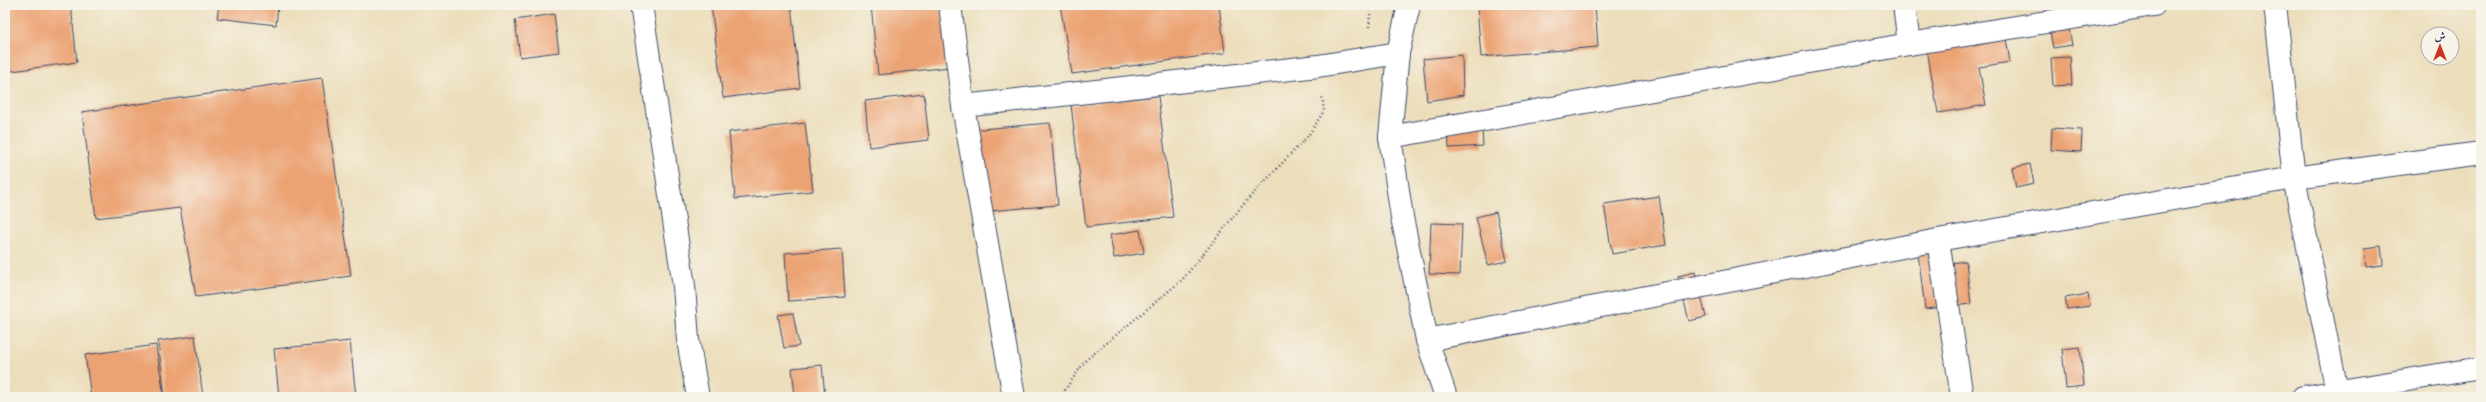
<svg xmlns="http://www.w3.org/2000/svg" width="2486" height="402" font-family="'IM FELL DW Pica',Amiri,serif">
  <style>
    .building { fill: #eca373 }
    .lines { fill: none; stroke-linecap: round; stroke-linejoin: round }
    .street-casing { stroke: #3a496c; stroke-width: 24 }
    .path { stroke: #3a496c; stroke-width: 2.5; stroke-dasharray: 1 3; stroke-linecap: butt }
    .street { stroke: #fff; stroke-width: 22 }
  </style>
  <rect width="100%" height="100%" fill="#f7f3e8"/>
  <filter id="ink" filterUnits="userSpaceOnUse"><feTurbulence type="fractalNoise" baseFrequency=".025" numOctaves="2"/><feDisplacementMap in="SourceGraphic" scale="8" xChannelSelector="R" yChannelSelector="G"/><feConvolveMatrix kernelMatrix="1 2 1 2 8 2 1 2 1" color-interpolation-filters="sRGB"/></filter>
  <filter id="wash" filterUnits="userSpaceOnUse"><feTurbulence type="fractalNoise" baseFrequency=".012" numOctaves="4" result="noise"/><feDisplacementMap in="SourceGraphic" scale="16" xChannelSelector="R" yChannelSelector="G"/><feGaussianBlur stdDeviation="0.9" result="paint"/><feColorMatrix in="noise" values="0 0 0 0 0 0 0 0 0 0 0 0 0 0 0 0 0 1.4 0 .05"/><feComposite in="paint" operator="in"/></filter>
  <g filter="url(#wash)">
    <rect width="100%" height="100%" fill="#ecdebb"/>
    <g id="blocks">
      <!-- building -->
      <g class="building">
        <polygon points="5,5 71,5 77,62 5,72"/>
        <polygon points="219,5 278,5 276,25 217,18"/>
        <polygon points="711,5 791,5 800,88 723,98"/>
        <polygon points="871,5 943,5 950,67 878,75"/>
        <polygon points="1060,5 1219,5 1225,53 1072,74"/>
        <polygon points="1499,5 1595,5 1598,47 1481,57 1477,7"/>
        <polygon points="554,14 559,52 520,57 515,20"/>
        <polygon points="2003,21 2010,62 1979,67 1986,105 1938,113 1924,32 1969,24 1973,46 1993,42 1989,23"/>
        <polygon points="2069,29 2072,45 2053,48 2050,32"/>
        <polygon points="1462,55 1463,95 1427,101 1423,59"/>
        <polygon points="2070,57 2072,85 2053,86 2051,58"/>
        <polygon points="322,78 351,276 196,297 180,208 96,218 82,112"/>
        <polygon points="924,94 929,140 869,147 865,101"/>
        <polygon points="1158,96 1173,217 1086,227 1071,105"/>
        <polygon points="1481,112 1483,146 1449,148 1447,114"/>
        <polygon points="805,123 813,191 735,199 729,132"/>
        <polygon points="1050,123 1058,205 977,212 970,130"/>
        <polygon points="2052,128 2082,130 2081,152 2051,150"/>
        <polygon points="2030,164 2034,184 2016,188 2012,168"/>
        <polygon points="1659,196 1666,245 1612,254 1604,204"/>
        <polygon points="1496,212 1507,261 1488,265 1476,217"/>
        <polygon points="1431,223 1462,224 1460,275 1429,274"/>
        <polygon points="1140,230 1144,253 1114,258 1110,235"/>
        <polygon points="1941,242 1943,264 1966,261 1971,304 1925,309 1917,245"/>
        <polygon points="2381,246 2383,265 2366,267 2364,248"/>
        <polygon points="842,249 845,297 788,301 785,253"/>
        <polygon points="1695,272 1706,317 1689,321 1678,276"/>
        <polygon points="2088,294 2090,306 2067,309 2065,298"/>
        <polygon points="793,313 799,346 784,348 778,315"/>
        <polygon points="195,336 203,397 165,397 158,341"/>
        <polygon points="350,341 356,397 279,397 274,349"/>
        <polygon points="156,345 164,397 91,397 85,355"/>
        <polygon points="2080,347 2084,386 2066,388 2062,349"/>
        <polygon points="822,365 825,397 795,397 792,368"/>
      </g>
    </g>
  </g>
  <g filter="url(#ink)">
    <use href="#blocks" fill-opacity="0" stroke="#3a496c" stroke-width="1"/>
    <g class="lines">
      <defs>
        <g id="street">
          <polyline points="641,5 684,286 688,340 698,397"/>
          <polyline points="950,5 963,106 1014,397"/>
          <polyline points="1409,5 1398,53 1390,137 1402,217 1427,340 1446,397"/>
          <polyline points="1904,5 1909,44"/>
          <polyline points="2275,5 2294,178 2337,391 2341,397"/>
          <polyline points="963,106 1318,66 1398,53"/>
          <polyline points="1390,137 1909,44 2154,5"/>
          <polyline points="1938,240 1962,397"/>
          <polyline points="1427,340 1938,240 2294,178 2481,153"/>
          <polyline points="2303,397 2481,368"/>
        </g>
      </defs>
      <!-- street casing -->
      <use href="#street" class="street-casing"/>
      <!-- path -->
      <g class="path">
        <polyline points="1369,27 1371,5"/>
        <polyline points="1060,397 1085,361 1182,280 1248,199 1308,136 1324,111 1322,95"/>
      </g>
      <!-- street -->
      <use href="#street" class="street"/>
    </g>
  </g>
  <!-- margin -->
  <rect width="2486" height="402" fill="none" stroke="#f7f3e8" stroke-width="20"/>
  <!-- north arrow -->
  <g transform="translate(2440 46)"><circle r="19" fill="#f7f3e8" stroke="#9fa5b1"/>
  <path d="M0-3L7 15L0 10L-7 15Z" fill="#c8321e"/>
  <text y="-6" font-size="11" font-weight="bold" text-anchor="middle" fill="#1b2f5e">ش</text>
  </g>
</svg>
